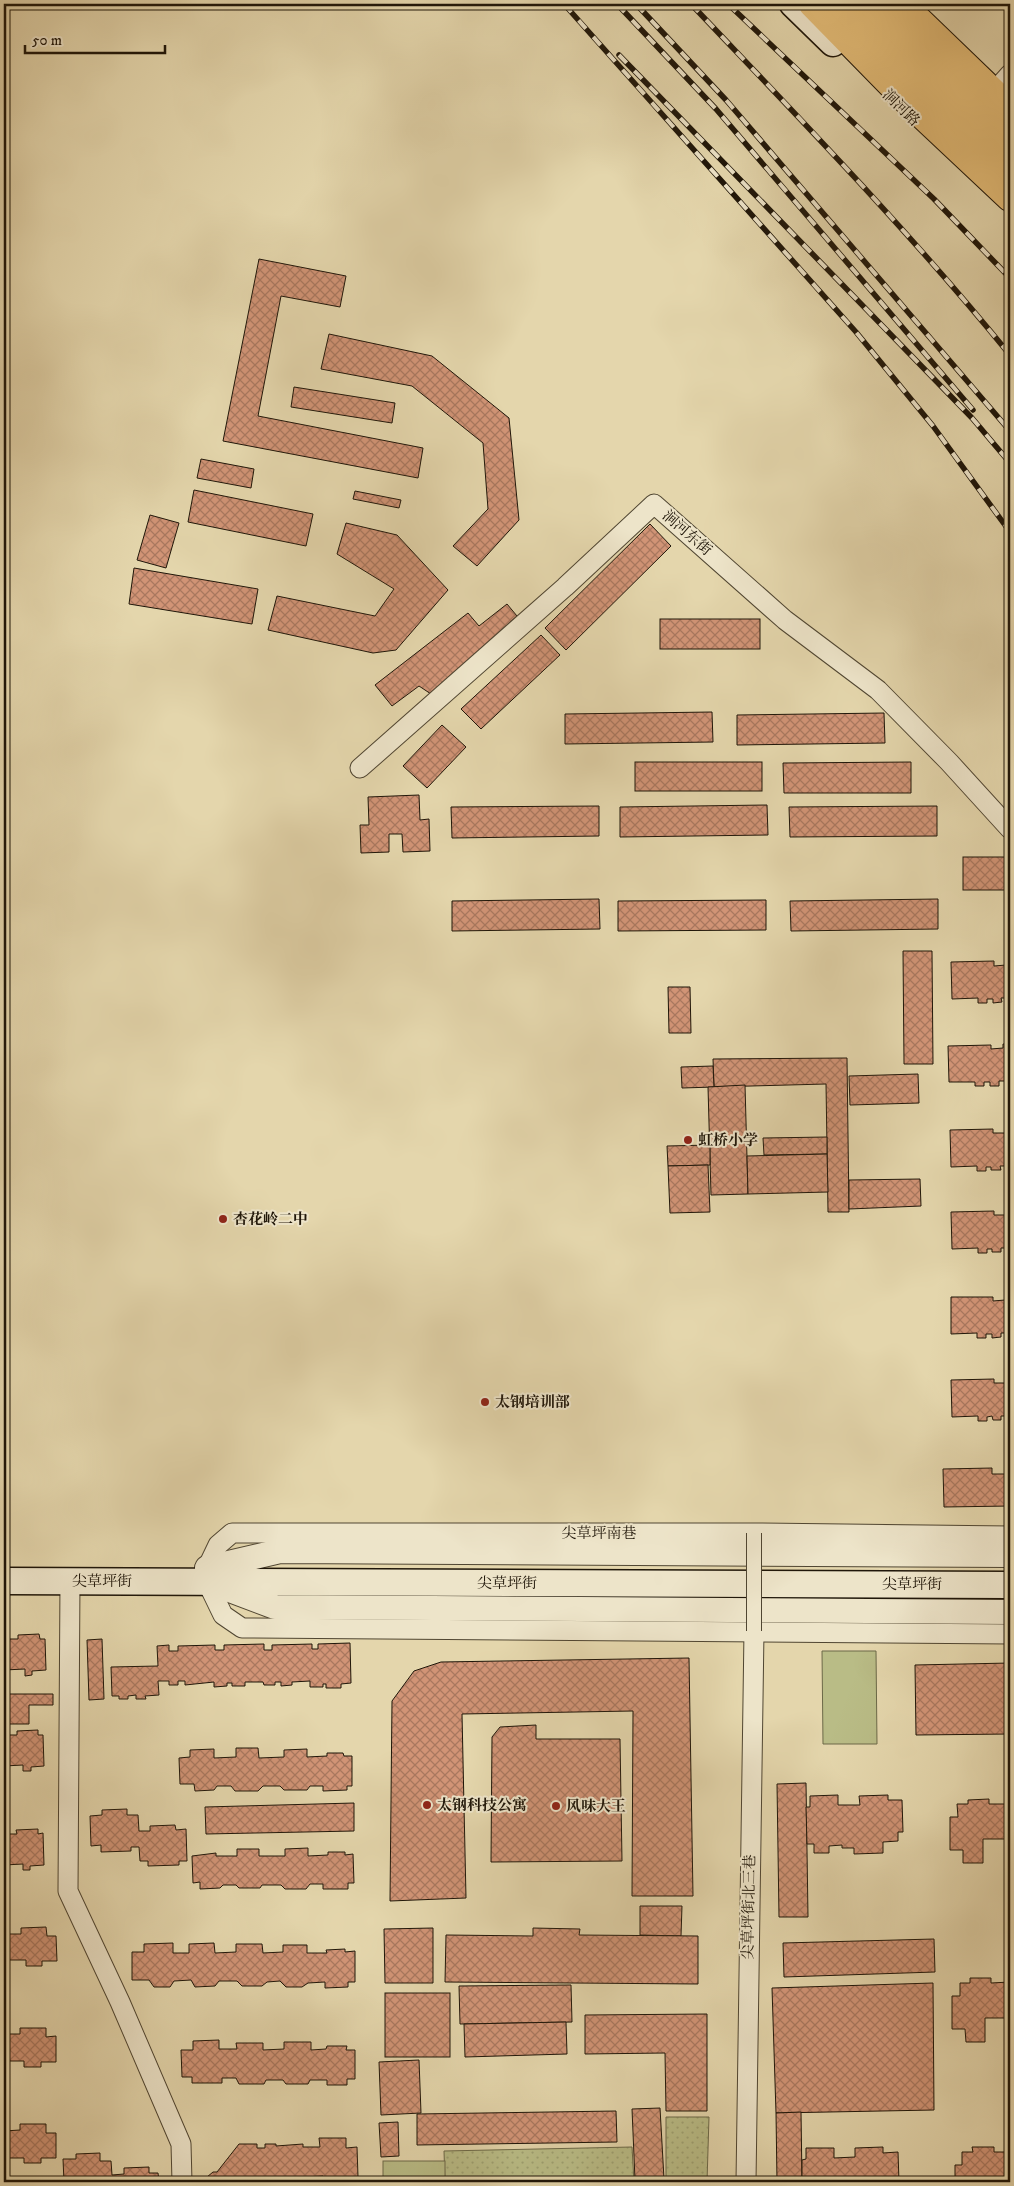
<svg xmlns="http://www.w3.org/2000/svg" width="1014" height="2186" font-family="'IM FELL DW Pica','Noto Serif SC',serif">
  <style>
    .grass { fill: url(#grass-dots); stroke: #6c6948 }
    .park { fill: #b9bc86; stroke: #6c6948 }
    .building { fill: url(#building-cross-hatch); stroke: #1f1609 }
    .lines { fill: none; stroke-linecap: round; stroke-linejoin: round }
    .minor-casing { stroke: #504632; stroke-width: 21 }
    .tertiary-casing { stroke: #504632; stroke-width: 26 }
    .secondary-casing { stroke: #1f1609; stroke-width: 29 }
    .primary-casing { stroke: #1f1609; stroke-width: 30 }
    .minor { stroke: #ede4c9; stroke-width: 19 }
    .tertiary { stroke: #ede4c9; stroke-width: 24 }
    .secondary { stroke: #ede4c9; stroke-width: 26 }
    .primary { stroke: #e2bb76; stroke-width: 28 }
    .rail-casing { stroke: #1f1609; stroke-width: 5.5 }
    .rail { stroke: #ede4c9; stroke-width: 4; stroke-dasharray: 11; stroke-linecap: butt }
    .pedestrian-bridge-casing { stroke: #504632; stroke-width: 16; stroke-linecap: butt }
    .pedestrian-bridge { stroke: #ede4c9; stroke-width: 14 }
    .poi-dot { fill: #8f2418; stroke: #ede4c9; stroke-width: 2 }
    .labels { text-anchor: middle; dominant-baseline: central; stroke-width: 4; stroke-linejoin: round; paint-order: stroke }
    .street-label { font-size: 15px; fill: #1f1609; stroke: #ede4c9 }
    .poi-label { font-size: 15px; font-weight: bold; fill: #1f1609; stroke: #ede4c9; text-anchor: start }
  </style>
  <defs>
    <pattern id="grass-dots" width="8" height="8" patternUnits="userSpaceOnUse" patternTransform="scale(1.25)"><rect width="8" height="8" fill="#b9bc86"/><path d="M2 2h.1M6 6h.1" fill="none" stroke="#9fa172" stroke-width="1.8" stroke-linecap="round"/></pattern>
    <pattern id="building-cross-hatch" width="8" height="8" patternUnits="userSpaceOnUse" patternTransform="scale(1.25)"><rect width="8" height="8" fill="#d19476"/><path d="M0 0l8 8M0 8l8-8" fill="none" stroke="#a9785f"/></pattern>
  </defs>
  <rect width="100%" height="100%" fill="#e4d6ac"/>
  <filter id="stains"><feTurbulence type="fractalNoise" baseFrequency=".004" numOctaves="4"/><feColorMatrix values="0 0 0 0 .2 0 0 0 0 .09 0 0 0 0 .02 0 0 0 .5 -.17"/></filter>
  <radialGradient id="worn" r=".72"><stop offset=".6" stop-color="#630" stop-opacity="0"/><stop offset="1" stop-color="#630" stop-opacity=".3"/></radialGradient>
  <!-- grass -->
  <g class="grass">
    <polygon points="666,2117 709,2117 707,2182 666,2182"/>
    <polygon points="632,2147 634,2182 637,2182 445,2182 444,2151"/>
  </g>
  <!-- park -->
  <g class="park">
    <polygon points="822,1651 876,1651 877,1744 823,1744"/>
    <rect x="383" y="2161" width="62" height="21"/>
  </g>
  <!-- building -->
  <g class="building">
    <polygon points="259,259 346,276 340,307 281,296 258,416 423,448 418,478 223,441"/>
    <polygon points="329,334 432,356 509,418 519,520 477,566 453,546 488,509 483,443 412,386 321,369"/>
    <polygon points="294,387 395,403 392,423 291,407"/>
    <polygon points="201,459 254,469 251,488 197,478"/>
    <polygon points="194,490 313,514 306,546 188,522"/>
    <polygon points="355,491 401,500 399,508 353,499"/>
    <polygon points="150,515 179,523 166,568 137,560"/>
    <polygon points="346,523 397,535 448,590 396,650 373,653 268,630 277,596 375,616 394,589 337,554"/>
    <polygon points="650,524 671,546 566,650 545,628"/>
    <polygon points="134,568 258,589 252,624 129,604"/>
    <polygon points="507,604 517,616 431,694 419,686 392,706 375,685 468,613 479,626"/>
    <rect x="660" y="619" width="100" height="30"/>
    <polygon points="541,635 560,655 481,729 461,709"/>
    <polygon points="712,712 713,742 565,744 565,714"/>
    <polygon points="884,713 885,743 737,745 737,715"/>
    <polygon points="442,725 466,747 427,788 403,766"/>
    <rect x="635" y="762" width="127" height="29"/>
    <polygon points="911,762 911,793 784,793 783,763"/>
    <polygon points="419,795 420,820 429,819 430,851 403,852 402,834 389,834 389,852 361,853 360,825 369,825 368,797"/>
    <polygon points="767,805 768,835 620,837 620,807"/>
    <polygon points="599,806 599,836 452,838 451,807"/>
    <polygon points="937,806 937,836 790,837 789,807"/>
    <rect x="963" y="857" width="47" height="33"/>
    <polygon points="599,899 600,929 452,931 452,901"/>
    <polygon points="938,899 938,929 791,931 790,901"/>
    <polygon points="766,900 766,930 618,931 618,901"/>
    <polygon points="903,951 932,951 933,1064 904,1064"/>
    <polygon points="994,961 994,966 1006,965 1006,961 1010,961 1010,998 1001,998 1002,1002 993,1003 993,999 987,999 987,1003 978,1003 978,998 952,999 951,962"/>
    <polygon points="668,987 690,987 691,1033 669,1033"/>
    <polygon points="1003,1044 1010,1044 1010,1081 999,1081 999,1086 990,1086 990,1082 984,1082 984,1086 975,1086 975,1082 949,1082 948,1046 991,1045 991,1049 1003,1048"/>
    <polygon points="847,1058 849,1212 828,1212 826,1084 714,1087 713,1059"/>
    <polygon points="713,1066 714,1087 682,1088 681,1067"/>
    <polygon points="918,1074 919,1103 850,1105 849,1076"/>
    <polygon points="745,1085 748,1194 711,1195 708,1087"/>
    <polygon points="1005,1128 1010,1128 1010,1166 1000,1166 1001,1170 991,1170 991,1167 986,1167 986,1171 977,1171 977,1166 951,1167 950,1130 993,1129 993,1133 1005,1133"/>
    <polygon points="827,1137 827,1154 764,1155 763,1138"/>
    <polygon points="710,1145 710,1165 668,1166 667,1146"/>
    <polygon points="827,1154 828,1192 748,1194 747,1156"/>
    <polygon points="708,1165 710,1212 670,1213 668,1166"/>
    <polygon points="920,1179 921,1206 849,1209 849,1180"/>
    <polygon points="1006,1210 1010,1210 1010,1248 1001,1248 1001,1252 992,1252 992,1249 987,1249 987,1253 978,1253 978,1248 952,1249 951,1212 994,1211 994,1215 1006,1215"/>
    <polygon points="1005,1296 1010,1296 1010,1333 1001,1333 1001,1337 992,1338 992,1334 986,1334 986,1338 977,1338 977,1333 951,1334 951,1297 993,1297 993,1301 1005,1300"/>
    <polygon points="1006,1378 1010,1378 1010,1416 1001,1416 1001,1420 993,1420 992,1416 987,1417 987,1421 978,1421 978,1416 952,1417 951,1380 994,1379 994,1383 1006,1383"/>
    <polygon points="992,1468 992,1474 1006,1474 1005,1469 1010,1469 1010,1506 944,1507 943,1469"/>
    <polygon points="4,1634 6,1634 6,1639 18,1639 18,1635 39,1634 40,1639 45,1639 46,1670 32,1671 32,1675 25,1676 25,1669 4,1670"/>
    <polygon points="102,1639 104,1699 89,1700 87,1640"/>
    <polygon points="350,1643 351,1683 341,1684 341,1688 326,1688 326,1684 323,1684 323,1687 310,1687 310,1681 292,1682 292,1685 281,1686 281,1682 275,1682 275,1685 264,1685 263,1682 245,1682 245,1686 232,1686 232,1683 227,1683 227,1686 214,1687 214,1682 185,1685 185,1681 178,1681 178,1685 169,1685 169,1681 158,1681 159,1695 145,1696 146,1699 136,1699 136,1695 128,1696 128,1699 119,1699 119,1696 112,1696 111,1667 158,1666 157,1646 169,1645 169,1651 178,1651 178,1646 215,1645 215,1650 224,1650 224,1645 264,1644 264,1650 272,1650 272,1645 312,1644 312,1649 318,1649 318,1644"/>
    <polygon points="689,1658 693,1896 632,1896 633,1711 462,1714 466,1898 390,1901 392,1701 414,1671 441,1662"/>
    <polygon points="1010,1663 1010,1734 916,1735 915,1665"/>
    <polygon points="4,1694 53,1694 53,1705 29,1705 29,1724 4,1724"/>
    <polygon points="536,1725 536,1739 620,1739 622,1861 491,1862 492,1737 500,1727"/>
    <polygon points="4,1730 4,1735 17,1735 17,1731 38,1730 38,1735 43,1735 44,1766 31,1767 31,1771 23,1771 23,1765 4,1766"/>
    <polygon points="236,1748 258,1748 259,1758 284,1757 284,1750 307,1749 307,1757 327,1756 327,1753 343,1753 344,1756 352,1756 352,1786 347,1786 347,1790 323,1791 323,1786 310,1786 307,1790 284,1790 280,1786 263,1786 258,1791 235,1791 231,1786 217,1786 214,1790 195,1791 194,1784 180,1784 179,1758 190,1757 190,1750 214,1749 214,1758 236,1757"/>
    <polygon points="806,1783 808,1917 779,1917 777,1784"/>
    <polygon points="838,1795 838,1805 860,1805 859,1796 888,1795 888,1800 902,1800 903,1832 898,1832 898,1841 883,1842 883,1853 854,1854 854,1848 842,1848 842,1845 829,1846 829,1853 814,1853 814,1844 807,1844 806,1807 810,1807 810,1796"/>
    <polygon points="989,1799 989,1804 1010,1804 1010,1839 983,1839 983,1863 963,1863 963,1850 950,1850 950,1817 958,1817 957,1804 968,1804 968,1800"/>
    <polygon points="354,1803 354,1831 206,1834 205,1807"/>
    <polygon points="127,1809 127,1815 138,1815 139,1831 150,1831 150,1826 175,1825 176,1830 186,1829 187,1861 179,1861 179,1865 148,1866 148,1861 140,1861 139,1847 131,1847 131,1851 101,1852 101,1845 91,1846 90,1816 102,1815 102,1810"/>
    <polygon points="4,1829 4,1834 17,1834 16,1830 38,1829 38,1834 43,1833 44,1865 30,1866 30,1870 23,1870 23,1864 4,1865"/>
    <polygon points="308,1848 308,1856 328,1855 328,1852 345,1852 345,1855 353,1854 354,1883 348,1883 348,1889 323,1889 323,1884 310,1884 306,1889 285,1889 281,1885 262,1885 260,1888 239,1888 236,1885 223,1885 220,1888 200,1889 200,1882 193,1883 192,1856 216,1853 216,1856 237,1856 237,1849 259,1849 259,1856 285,1856 285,1849"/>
    <polygon points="640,1906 682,1906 681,1936 640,1935"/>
    <polygon points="46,1927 47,1936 56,1936 57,1961 42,1961 42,1966 26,1966 26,1960 4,1960 4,1934 21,1934 21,1928"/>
    <polygon points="433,1928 433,1983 385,1983 384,1929"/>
    <polygon points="533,1928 580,1929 579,1935 698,1936 698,1984 445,1982 446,1935 533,1936"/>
    <polygon points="934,1939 935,1972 784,1977 783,1943"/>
    <polygon points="173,1943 173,1953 189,1953 189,1944 214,1943 215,1953 236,1952 236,1944 262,1944 263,1953 283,1952 283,1945 307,1945 307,1953 327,1953 326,1950 345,1949 345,1952 355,1951 355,1982 348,1982 348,1987 325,1988 325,1982 308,1983 302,1987 286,1987 280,1981 267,1982 262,1986 242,1986 237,1981 219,1981 215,1986 195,1987 191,1980 174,1981 170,1987 154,1987 149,1980 132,1980 132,1952 144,1952 144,1944"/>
    <polygon points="970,1978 991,1978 991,1983 1010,1982 1010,2018 985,2018 985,2042 966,2042 965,2029 952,2029 952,1996 960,1996 960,1983 970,1983"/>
    <polygon points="933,1983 934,2110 776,2113 772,1988"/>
    <polygon points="571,1985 572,2022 460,2024 459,1986"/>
    <rect x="385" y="1993" width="65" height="64"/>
    <polygon points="707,2014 707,2111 666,2111 665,2053 585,2054 585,2015"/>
    <polygon points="566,2022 567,2054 465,2057 464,2024"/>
    <polygon points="20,2028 46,2028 46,2037 56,2036 56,2062 41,2062 41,2067 24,2067 24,2061 4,2061 4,2034 20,2034"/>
    <polygon points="219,2040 219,2049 237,2049 236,2043 263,2043 263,2050 284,2049 284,2042 311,2042 311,2050 326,2049 327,2046 347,2046 346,2050 355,2050 355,2079 347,2079 347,2085 327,2085 327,2080 310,2080 308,2084 286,2084 283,2080 266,2080 264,2084 239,2084 236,2078 222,2078 222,2083 192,2083 192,2077 182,2077 181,2050 193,2050 193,2041"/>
    <polygon points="419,2060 421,2113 381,2115 379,2062"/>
    <polygon points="660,2108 664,2179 635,2180 632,2109"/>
    <polygon points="616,2111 617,2142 417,2145 417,2114"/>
    <polygon points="801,2112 802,2182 777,2182 776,2113"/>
    <polygon points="398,2122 399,2156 381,2157 379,2123"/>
    <polygon points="20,2124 46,2124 46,2133 56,2133 56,2158 41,2158 41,2163 24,2163 24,2158 4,2158 4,2131 20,2130"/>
    <polygon points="319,2138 346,2138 346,2148 357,2147 358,2177 344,2177 344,2181 323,2181 323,2176 305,2177 305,2181 283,2182 283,2177 276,2177 276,2182 264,2182 264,2181 201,2182 213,2172 217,2172 239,2144 257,2144 257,2148 265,2148 265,2144 276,2144 276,2146 303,2144 303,2147 320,2147"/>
    <polygon points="883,2147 883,2153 898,2152 899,2182 802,2182 802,2160 806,2159 806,2148 834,2148 834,2158 855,2157 855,2148"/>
    <polygon points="972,2147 994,2147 994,2152 1010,2152 1010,2182 955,2182 955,2165 962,2165 962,2152 973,2152"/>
    <polygon points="100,2153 100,2161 111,2161 112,2175 124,2174 124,2168 149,2167 149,2173 158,2173 159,2182 64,2182 63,2159 76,2159 76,2154"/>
  </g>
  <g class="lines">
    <defs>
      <g id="minor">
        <polyline points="1001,84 1010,74"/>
        <polyline points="360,768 565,587 654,504 785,620 878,690 949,762 1010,829"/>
        <polyline points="207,1568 218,1545 232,1533 754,1533 1010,1536"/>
        <polyline points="70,1581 68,1891 120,2002 181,2144 182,2182"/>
        <polyline points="207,1582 223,1615 242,1628 1010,1634"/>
        <polyline points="746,2182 754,1631"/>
      </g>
      <g id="tertiary">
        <polyline points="207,1568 280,1551 1010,1555"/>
        <polyline points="214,1584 275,1607 1010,1612"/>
      </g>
      <g id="secondary">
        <polyline points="793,4 833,43"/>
        <polyline points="4,1581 1010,1585"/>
      </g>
      <g id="primary">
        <polyline points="813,4 909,102 1010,197"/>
        <polyline points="841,4 1010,167"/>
        <polyline points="872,4 1010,137"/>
        <polyline points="901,4 1010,109"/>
      </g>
    </defs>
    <!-- minor casing -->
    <use href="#minor" class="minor-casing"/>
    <!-- tertiary casing -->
    <use href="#tertiary" class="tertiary-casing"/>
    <!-- secondary casing -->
    <use href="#secondary" class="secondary-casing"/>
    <!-- primary casing -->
    <use href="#primary" class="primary-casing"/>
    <!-- minor -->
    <use href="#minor" class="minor"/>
    <!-- tertiary -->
    <use href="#tertiary" class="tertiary"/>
    <!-- secondary -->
    <use href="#secondary" class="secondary"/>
    <!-- primary -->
    <use href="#primary" class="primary"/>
    <defs>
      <g id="rail">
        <polyline points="564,4 856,332 933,426 1010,532"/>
        <polyline points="617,4 716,109 973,410"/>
        <polyline points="636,4 726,100 1010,431"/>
        <path d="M691 4C800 119 910 232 1010 355"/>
        <polyline points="728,4 934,199 1010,278"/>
        <polyline points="619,55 972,418 1010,463"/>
      </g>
    </defs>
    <!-- rail casing -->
    <use href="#rail" class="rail-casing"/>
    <!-- rail -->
    <use href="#rail" class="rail"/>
    <defs>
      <polyline id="pedestrian-bridge" points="754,1631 754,1533"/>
    </defs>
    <!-- pedestrian-bridge casing -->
    <use href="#pedestrian-bridge" class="pedestrian-bridge-casing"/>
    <!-- pedestrian-bridge -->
    <use href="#pedestrian-bridge" class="pedestrian-bridge"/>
  </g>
  <!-- markers -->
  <g class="poi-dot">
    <circle cx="688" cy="1140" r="5"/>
    <circle cx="223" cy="1219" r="5"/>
    <circle cx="485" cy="1402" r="5"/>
    <circle cx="427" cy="1805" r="5"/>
    <circle cx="556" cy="1806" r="5"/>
  </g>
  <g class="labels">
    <!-- street labels -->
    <g class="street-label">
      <text transform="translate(901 108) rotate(44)">涧河路</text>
      <text transform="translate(687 533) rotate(41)">涧河东街</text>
      <text x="599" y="1533">尖草坪南巷</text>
      <text x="102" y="1581">尖草坪街</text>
      <text x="507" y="1583">尖草坪街</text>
      <text x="912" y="1584">尖草坪街</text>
      <text transform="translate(749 1907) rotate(-89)">尖草坪街北三巷</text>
    </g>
    <!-- poi labels -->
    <g class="poi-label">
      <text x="698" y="1140">虹桥小学</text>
      <text x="233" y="1219">杏花岭二中</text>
      <text x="495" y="1402">太钢培训部</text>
      <text x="437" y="1805">太钢科技公寓</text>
      <text x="566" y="1806">风味大王</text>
    </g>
  </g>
  <!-- margin -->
  <rect width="1014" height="2186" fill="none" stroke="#e4d6ac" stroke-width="20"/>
  <rect x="5" y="5" width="1004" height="2176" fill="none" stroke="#1f1609" stroke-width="2.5"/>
  <rect x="10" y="10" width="994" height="2166" fill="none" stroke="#1f1609"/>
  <!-- scale -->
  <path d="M25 45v8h140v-8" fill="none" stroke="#1f1609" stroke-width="2.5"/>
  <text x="32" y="45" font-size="15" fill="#1f1609" stroke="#ede4c9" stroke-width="4" paint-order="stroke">50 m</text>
  <rect width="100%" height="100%" filter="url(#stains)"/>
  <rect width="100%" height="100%" fill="url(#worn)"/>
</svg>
